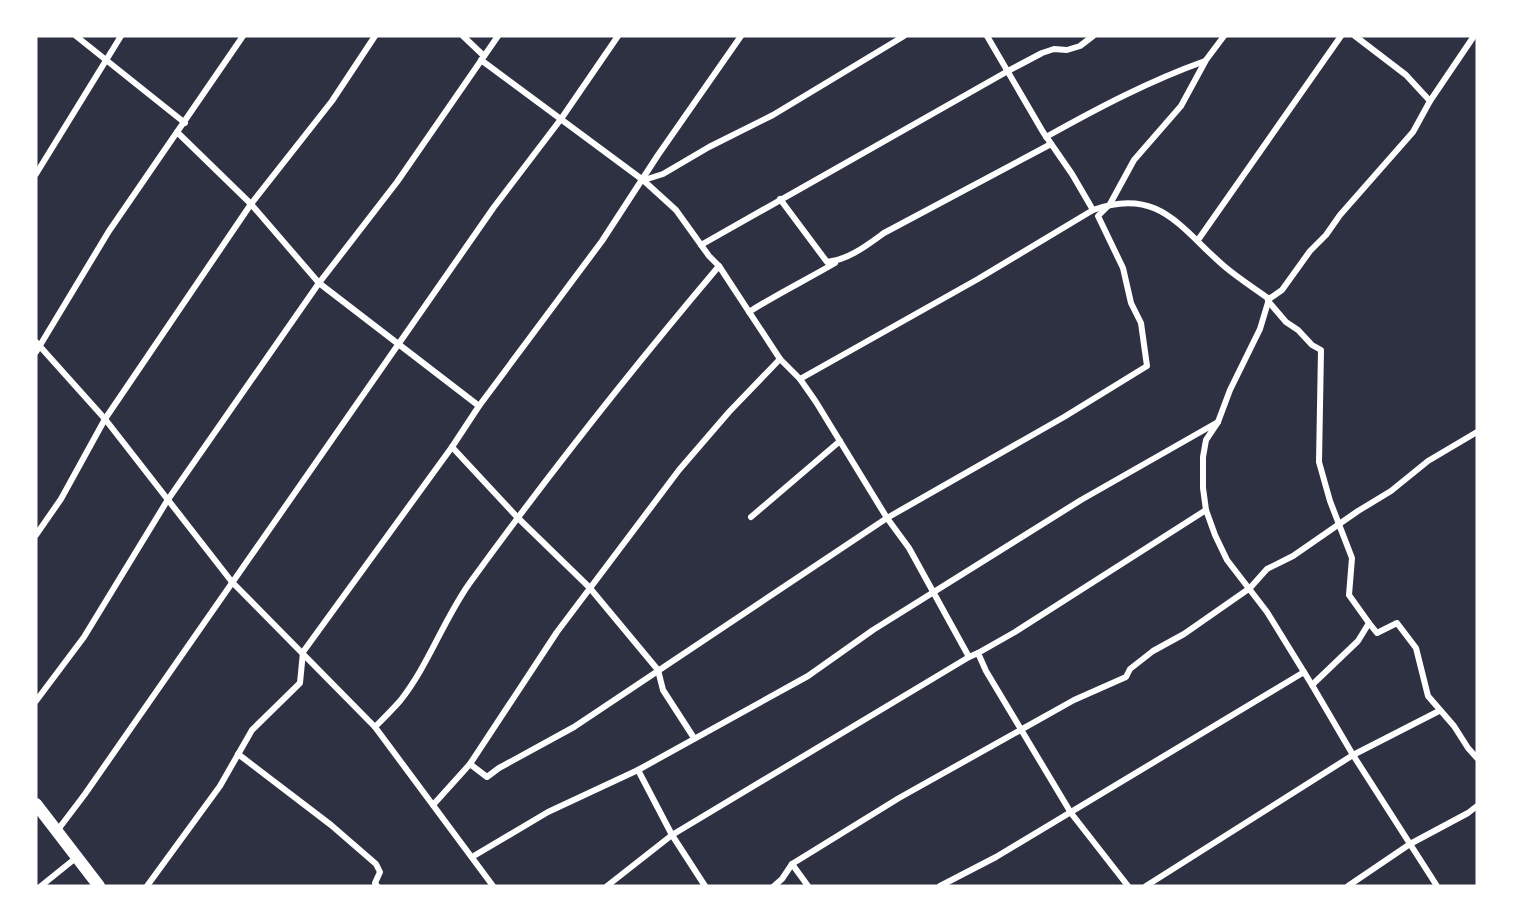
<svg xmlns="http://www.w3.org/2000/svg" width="1513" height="922" font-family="Jost,sans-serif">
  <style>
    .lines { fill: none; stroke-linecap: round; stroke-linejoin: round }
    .minor { stroke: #fff; stroke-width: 6 }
    .primary { stroke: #fff; stroke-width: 12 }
  </style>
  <rect width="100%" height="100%" fill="#2d3142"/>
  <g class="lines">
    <!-- minor -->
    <g class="minor">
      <polyline points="76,36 185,123"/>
      <polyline points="463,36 484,56"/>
      <polyline points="987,36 1043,132 1072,174 1093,210"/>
      <polyline points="481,60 643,180 676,210 709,256 719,266"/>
      <polyline points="1430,101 1474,36"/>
      <polyline points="177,132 251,204 319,283 479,406"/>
      <path d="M1046 137C1098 108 1149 81 1205 61"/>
      <polyline points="36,174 121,36"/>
      <polyline points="644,180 663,174 709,147 773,115 904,36"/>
      <path d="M780 199 827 262C848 260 866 246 884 233L1051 144"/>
      <polyline points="1198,240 1341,36"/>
      <polyline points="701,245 1008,71 1042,53 1054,49 1067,50 1080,46 1093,36"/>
      <polyline points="1268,301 1286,322 1298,330 1312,345 1321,350 1319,462 1330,501 1352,558 1349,595 1369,623 1358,641 1312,685 1353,755 1437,886"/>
      <path d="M749 312C777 294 806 280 835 263"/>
      <polyline points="36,342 105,419 232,582 375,727 493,886"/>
      <polyline points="36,352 109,231 243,36"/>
      <path d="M800 379 978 279 1093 210C1159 186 1181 229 1224 266 1238 278 1254 288 1269 299"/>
      <polyline points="452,447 518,518 589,587 658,670 663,690 694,738"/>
      <polyline points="751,517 840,441"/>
      <polyline points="36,535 61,499 105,419 251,204 332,101 375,36"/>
      <polyline points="1369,623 1377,633 1397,623 1416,648 1428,696 1454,726 1468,748 1477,758"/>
      <polyline points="978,653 1015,632 1206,510"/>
      <polyline points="1312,685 1267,612 1227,560 1215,535 1206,510 1203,488 1203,457 1206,440 1218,422 1230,390 1260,329 1269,299 1282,290 1310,251 1326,235 1340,215 1413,132 1430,101 1406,75 1355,36"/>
      <polyline points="36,701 84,637 167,501 319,283 397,182 498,36"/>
      <path d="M375 727C383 719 392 710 400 701 428 666 443 621 469 584 548 475 632 369 719 266L780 359 800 379 816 402 887 518 909 548 969 657 978 653 986 671 1071 813 1128 886"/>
      <polyline points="238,754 331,825 376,864 380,872 375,883 377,886"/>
      <polyline points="470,764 487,777 499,768 574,727 887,518 1064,417 1147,366 1141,323 1131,303 1123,268 1098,216 1110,204 1134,160 1181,106 1206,60 1224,36"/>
      <polyline points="638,770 672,835 705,886"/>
      <polyline points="433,805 470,764 557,632 679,470 729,412 780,359"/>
      <polyline points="57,831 85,794 494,207 561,119 618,36"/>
      <polyline points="472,857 548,812 638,770 808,676 873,630 1081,500 1218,422"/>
      <polyline points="792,864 808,886"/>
      <polyline points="41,886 77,857"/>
      <polyline points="147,886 220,786 252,730 300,683 303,652 452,447 479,406 602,241 658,155 741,36"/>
      <polyline points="607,886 672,835 969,657"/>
      <polyline points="774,886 782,879 792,864 899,798 1074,700 1126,677 1130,669 1153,651 1184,634 1250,588 1267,569 1293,556 1358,511 1391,491 1428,461 1477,432"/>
      <polyline points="940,886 996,857 1304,672"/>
      <polyline points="1146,886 1353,755 1439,711"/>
      <polyline points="1348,886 1410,844 1468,813 1477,806"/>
    </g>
    <!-- primary -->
    <polyline class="primary" points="36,804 99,886"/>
  </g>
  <!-- border -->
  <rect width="1513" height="922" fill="none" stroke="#ffffff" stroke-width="75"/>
</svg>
